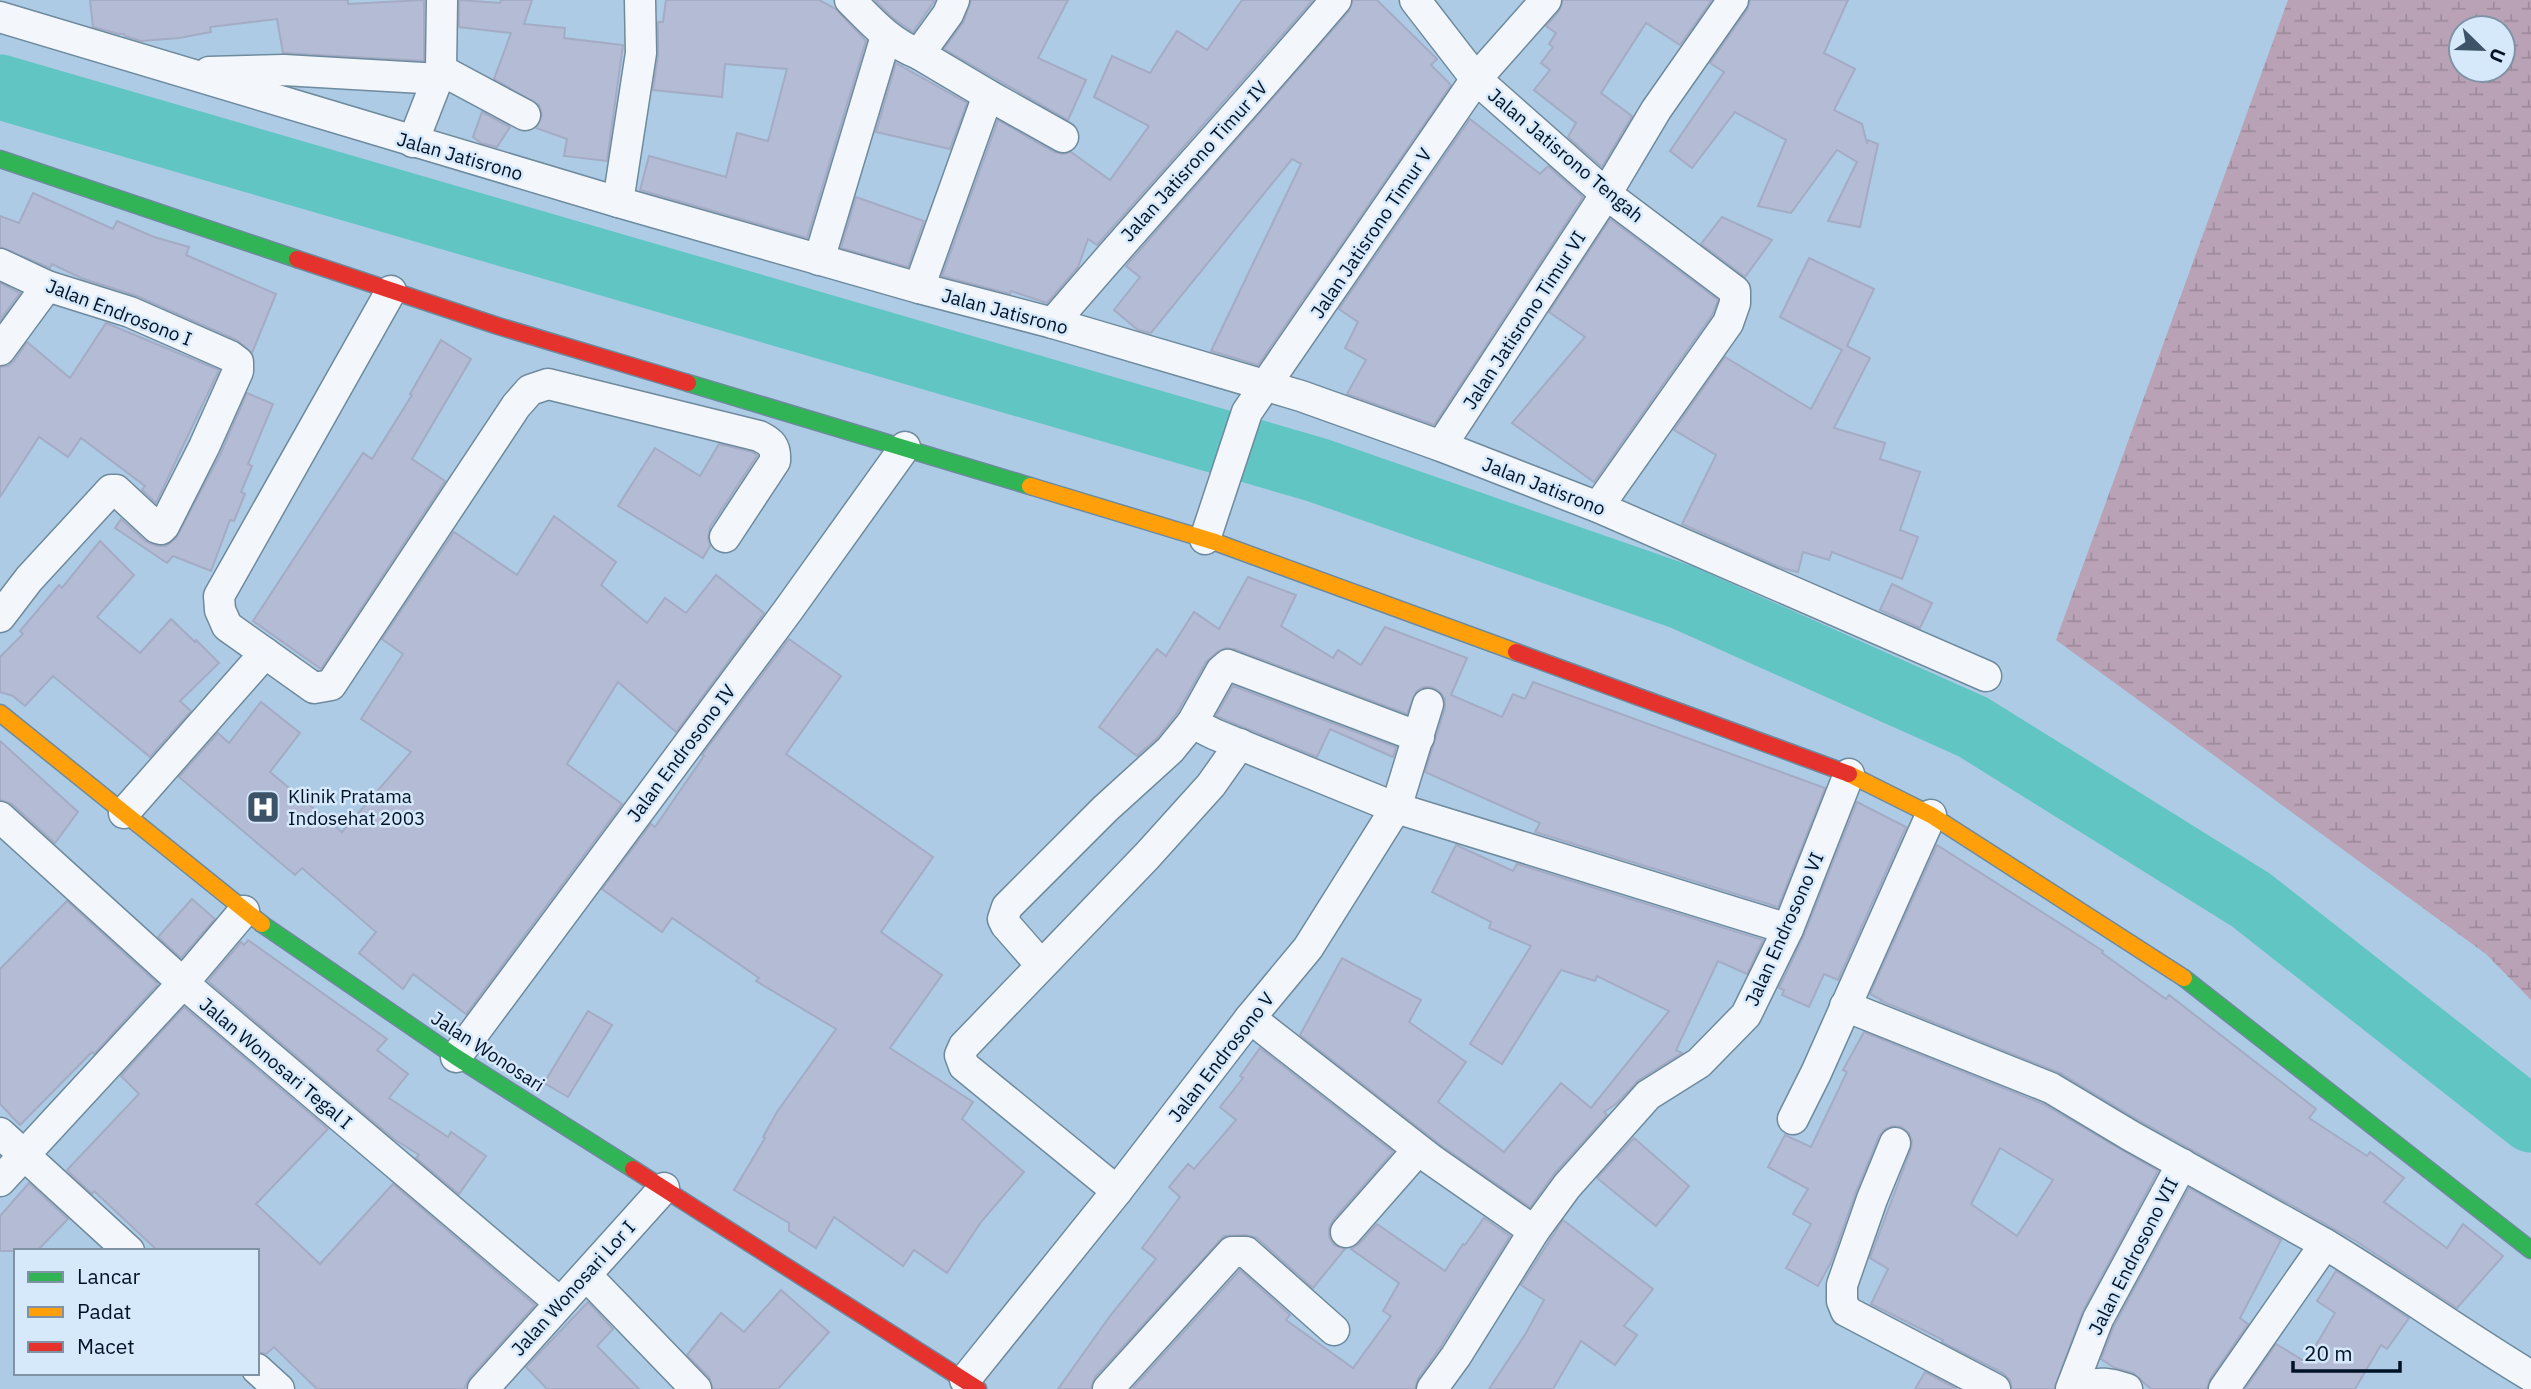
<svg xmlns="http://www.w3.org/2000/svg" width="2531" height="1389" font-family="'IBM Plex Sans',sans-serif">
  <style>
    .wetland { fill: url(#wetland-marsh); fill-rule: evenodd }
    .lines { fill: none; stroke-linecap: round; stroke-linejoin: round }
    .river { stroke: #60c5c3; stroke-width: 65 }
    .building { fill: #b4bbd4; stroke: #a4abc4; stroke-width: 2; fill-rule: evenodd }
    .street-casing { stroke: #6e8a9e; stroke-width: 33 }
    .fast-casing { stroke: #6e8a9e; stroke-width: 19 }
    .slow-casing { stroke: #6e8a9e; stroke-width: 19 }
    .jam-casing { stroke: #6e8a9e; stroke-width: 19 }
    .street { stroke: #f3f7fb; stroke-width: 30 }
    .fast { stroke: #30b455; stroke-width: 16 }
    .slow { stroke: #ff9f0a; stroke-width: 16 }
    .jam { stroke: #e5322d; stroke-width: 16 }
    .labels { text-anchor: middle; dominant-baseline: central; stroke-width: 5; stroke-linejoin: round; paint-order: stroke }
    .street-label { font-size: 19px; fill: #001226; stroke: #d6e9fb }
    .poi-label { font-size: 19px; fill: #001226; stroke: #d6e9fb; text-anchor: start }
  </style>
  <defs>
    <pattern id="wetland-marsh" width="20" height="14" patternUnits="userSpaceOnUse" patternTransform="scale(1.75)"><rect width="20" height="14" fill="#b9a2b5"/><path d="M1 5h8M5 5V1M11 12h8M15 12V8" fill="none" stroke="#9d8a9c"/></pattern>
  </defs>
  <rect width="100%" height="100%" fill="#adcbe4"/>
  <!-- wetland -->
  <path class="wetland" d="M2288 0H2531V1000L2486 954 2056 640ZM2461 28H2503V70H2461Z"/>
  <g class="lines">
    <!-- river -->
    <polyline class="river" points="0,87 1317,470 1682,597 1973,727 2251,900 2531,1120"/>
  </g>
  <!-- building -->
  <g class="building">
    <polygon points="90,0 348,0 348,4 424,0 424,61 283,53 277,19 210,27 211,32 179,38 141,41 125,36 124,34 119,34 93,27"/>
    <polygon points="459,0 500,3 501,0 532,0 524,24 565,28 564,38 623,45 607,161 564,156 567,139 536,128 542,115 539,105 494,79 511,33 459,27"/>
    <polygon points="666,0 819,0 836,9 866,41 807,238 640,190 649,156 726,177 737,133 768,141 787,69 725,64 722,97 653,90 658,55 658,22 663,22"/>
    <polygon points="875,0 935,0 913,32 893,18"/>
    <polygon points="971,0 1068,0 1038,58 1086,80 1068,120 944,49 964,21"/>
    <polygon points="1242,0 1313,0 1097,245 1088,239 1078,267 1047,303 1011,291 1010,294 942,276 998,120 1054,152 1063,154 1071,152 1110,180 1149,126 1094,97 1112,56 1150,73 1177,31 1207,50"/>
    <polygon points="1353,0 1377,0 1437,59 1431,65 1451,85 1258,365 1211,351 1301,164 1292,159 1151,333 1138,330 1114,310 1140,277 1126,266 1349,11"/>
    <polygon points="1563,0 1712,0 1680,45 1646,23 1601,93 1632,116 1602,167 1568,137 1576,123 1534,90 1550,70 1541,63 1553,47 1549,44 1556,33 1546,26 1559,11"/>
    <polygon points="1750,0 1848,0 1824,53 1855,69 1834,110 1862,124 1867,144 1868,140 1878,144 1860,227 1828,221 1857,162 1837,150 1791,213 1758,206 1786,140 1735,112 1692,168 1670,151 1724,72 1710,63 1747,10"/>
    <polygon points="896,63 967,103 950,149 876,132"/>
    <polygon points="482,112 510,127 497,147 481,143 473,137"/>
    <polygon points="1470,119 1540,174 1548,166 1583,197 1434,425 1347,394 1366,360 1345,348 1358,322 1339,309"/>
    <polygon points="33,193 113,229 117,221 154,237 189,247 186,255 276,294 252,353 237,340 137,296 81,278 52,264 50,268 0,247 0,216 19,223"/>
    <polygon points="856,197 924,221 908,267 841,248"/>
    <polygon points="1722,217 1772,240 1745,277 1701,244"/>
    <polygon points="1610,219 1718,300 1712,315 1594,482 1512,423 1585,337 1549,312"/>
    <polygon points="1809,258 1874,289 1847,346 1870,358 1834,428 1885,443 1880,459 1920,472 1900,530 1918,537 1902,579 1832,552 1829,560 1803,552 1798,572 1782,568 1682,524 1716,455 1674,430 1725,357 1811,409 1842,350 1780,317"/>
    <polygon points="0,283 20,293 0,320"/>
    <polygon points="106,323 219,370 156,503 142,490 145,486 81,438 68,457 39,437 0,497 0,367 8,366 14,361 27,342 70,378"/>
    <polygon points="441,340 471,359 412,459 445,481 321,669 253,621 363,453 372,459 412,395 410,394"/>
    <polygon points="247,393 273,404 248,464 252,466 241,492 245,494 234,521 230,520 211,571 173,556 167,563 115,528 121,519 145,541 157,546 166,546 176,538 220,455"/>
    <polygon points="719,444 753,452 757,456 710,527 708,537 710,546 703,558 618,506 655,448 700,476"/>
    <polygon points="554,516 616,562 601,585 647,623 665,598 686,613 716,575 764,613 676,732 618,682 567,764 622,804 466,1014 413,974 403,989 359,953 376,932 302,868 295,875 179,777 218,733 229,743 261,702 300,733 270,772 342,832 411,752 361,719 403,654 382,639 454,532 517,575"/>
    <polygon points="100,541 134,575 97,617 140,653 171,619 195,642 196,640 219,663 180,701 191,711 150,757 53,676 25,706 13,696 0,692 0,657 23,634 20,631 59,585 62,588"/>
    <polygon points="1248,577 1296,595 1281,626 1333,658 1338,650 1361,665 1385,627 1467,658 1451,695 1502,717 1513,694 1525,699 1533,682 1825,788 1778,907 1535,832 1540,823 1425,772 1445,708 1445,699 1441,693 1432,687 1423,687 1416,692 1407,714 1234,649 1226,648 1217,652 1206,662 1177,713 1157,738 1137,756 1099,727 1157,649 1166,656 1194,612 1219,629"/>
    <polygon points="1892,584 1932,603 1920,628 1880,610"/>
    <polygon points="789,639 841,676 786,754 933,857 881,932 942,975 890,1048 973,1102 962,1119 1024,1172 981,1222 947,1273 914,1250 903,1266 834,1217 816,1248 789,1231 789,1223 734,1190 765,1138 763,1137 777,1112 836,1029 756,981 759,978 672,918 662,932 602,889 651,824 655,827 704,756 702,755"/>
    <polygon points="1233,686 1396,747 1393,757 1330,729 1317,757 1221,718 1216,716"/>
    <polygon points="0,741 78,812 55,843 12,804 0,800"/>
    <polygon points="1857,802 1906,827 1838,980 1824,974 1809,1007 1782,995 1784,990 1779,988 1804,935"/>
    <polygon points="1456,845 1513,871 1517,864 1763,940 1747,974 1718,961 1676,1050 1682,1053 1639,1080 1616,1104 1604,1112 1607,1115 1554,1174 1530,1207 1442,1146 1300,1035 1342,958 1421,1000 1409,1022 1466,1062 1438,1102 1504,1152 1561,1083 1591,1108 1669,1011 1597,976 1595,981 1561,970 1502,1064 1470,1044 1531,946 1489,928 1491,922 1432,892"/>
    <polygon points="1937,845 2103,951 2102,953 2166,999 2169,995 2316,1109 2309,1118 2367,1156 2370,1152 2404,1178 2384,1202 2447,1248 2463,1224 2503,1256 2457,1308 2356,1241 2140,1121 2060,1073 1881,1001 1882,1000 1870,994"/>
    <polygon points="192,899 215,919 181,958 158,937"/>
    <polygon points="67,901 158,984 94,1054 92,1052 20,1125 0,1104 0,969"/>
    <polygon points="248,940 387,1039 377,1050 408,1074 389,1098 448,1137 451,1132 486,1156 459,1194 416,1158 419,1155 394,1139 208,981 241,942 244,945"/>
    <polygon points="184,1007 328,1129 256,1204 320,1264 393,1184 535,1305 470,1377 464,1389 317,1389 274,1347 266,1354 257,1352 257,1251 158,1251 94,1191 92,1194 67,1170 139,1094 121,1076"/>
    <polygon points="588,1011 612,1025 568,1097 544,1083"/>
    <path d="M1864 1032 2043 1104 2158 1171 2083 1311 2054 1389H2012L2010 1380 2003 1373 1942 1342 1943 1340 1871 1304 1888 1269 1870 1258 1911 1149 1912 1140 1909 1133 1902 1127 1892 1126 1884 1130 1879 1136 1856 1192 1831 1262 1818 1286 1786 1268 1811 1224 1793 1214 1808 1189 1768 1167 1785 1135 1811 1147 1847 1072 1843 1070ZM2000 1148 2053 1180 2017 1236 1971 1204Z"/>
    <polygon points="1260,1048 1393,1152 1333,1220 1329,1228 1329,1237 1334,1245 1345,1249 1313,1288 1257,1238 1246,1235 1224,1236 1095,1377 1091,1389 1058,1389 1110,1316 1156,1259 1142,1248 1180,1197 1169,1187 1188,1164 1194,1169 1236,1120 1220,1107 1243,1078 1240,1076"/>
    <polygon points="1634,1138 1689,1186 1656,1226 1597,1178"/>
    <polygon points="29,1183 68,1219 37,1251 0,1251 0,1216"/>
    <polygon points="2189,1188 2281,1240 2240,1318 2248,1324 2210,1379 2207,1389 2151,1389 2133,1373 2115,1368 2101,1359 2114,1326"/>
    <polygon points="1484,1218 1510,1236 1441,1346 1418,1379 1415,1389 1132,1389 1240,1270 1290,1315 1286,1320 1353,1368 1391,1316 1383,1311 1399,1283 1351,1249 1359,1244 1377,1224 1445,1271 1463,1244 1465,1245"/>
    <polygon points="1563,1220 1653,1289 1624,1326 1637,1335 1615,1365 1581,1341 1553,1389 1489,1389 1526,1333 1544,1300 1521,1285"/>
    <polygon points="2336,1271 2409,1318 2387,1349 2381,1345 2355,1389 2245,1389 2276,1344 2306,1362 2335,1313 2317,1301"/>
    <polygon points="781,1290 829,1332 778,1389 713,1389 709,1377 687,1355 721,1313 744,1332"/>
    <polygon points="588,1302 613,1329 597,1346 639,1389 547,1389 526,1367"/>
    <polygon points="1925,1372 1957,1389 1915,1389"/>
  </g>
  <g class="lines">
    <defs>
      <g id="street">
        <path d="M850 0C872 22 890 43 919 54L948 14 954 0"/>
        <polyline points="1415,0 1476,79 1606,194 1735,291 1735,303 1728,323 1598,507"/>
        <polyline points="0,17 618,202 919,288 1053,323 1301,396 1441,446 1598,507 1986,676"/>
        <polyline points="919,54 988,95 1063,137"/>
        <polyline points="441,70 525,115"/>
        <polyline points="209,72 284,70 440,79"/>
        <polyline points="413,142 441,70 442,0"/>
        <polyline points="618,202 641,53 640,0"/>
        <polyline points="819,260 886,36"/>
        <polyline points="0,264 47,286 130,312 230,356 238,362 238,371 204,447 164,526 161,529 157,528 116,490 111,490 29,579 0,617"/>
        <polyline points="919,288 988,95"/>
        <path d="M391 291 219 596 220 610 227 626 314 688 331 685 516 406 530 390 548 384 759 436C771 442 776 446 775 461L725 537"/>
        <path d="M1053 323C1146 214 1243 109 1336 0"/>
        <polyline points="0,350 47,286"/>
        <polyline points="1441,446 1606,194 1656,110 1733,0"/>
        <polyline points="1205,539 1247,412 1476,79 1546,0"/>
        <polyline points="1192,723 1214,734 1396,808 1788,929"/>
        <polyline points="124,813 265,653"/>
        <polyline points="0,817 183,983 559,1302"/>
        <polyline points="1041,965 1006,925 1003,919 1007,907 1105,809 1170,750 1192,723 1221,671 1228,665 1419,737"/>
        <polyline points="1845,1006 2051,1088 2131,1136 2325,1244"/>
        <polyline points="1250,1018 1432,1160 1534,1231"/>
        <polyline points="456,1057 789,609 905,447"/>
        <polyline points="1793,1119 1816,1073 1931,815"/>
        <polyline points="0,1133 129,1251"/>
        <polyline points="1895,1143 1872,1199 1842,1285 1842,1301 1846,1311 1995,1389"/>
        <polyline points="0,1181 183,983 244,911"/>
        <polyline points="1117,1191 964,1066 960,1055 964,1046 1147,856 1211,785 1240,744"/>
        <polyline points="1346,1232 1418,1150"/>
        <polyline points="586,1275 696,1389"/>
        <polyline points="257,1369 279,1389"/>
        <polyline points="965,1380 1117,1191 1250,1018 1308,948 1396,808 1428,704"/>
        <polyline points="483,1389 664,1188"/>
        <polyline points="1108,1389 1232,1252 1246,1252 1334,1330"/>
        <polyline points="1432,1389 1456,1356 1534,1231 1567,1186 1648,1095 1699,1063 1746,1015 1788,929 1849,774"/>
        <polyline points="2071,1389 2098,1319 2182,1164"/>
        <path d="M2082 1389C2097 1380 2112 1384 2127 1389"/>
        <path d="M2224 1389 2325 1244C2395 1286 2461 1334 2531 1376"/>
      </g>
      <g id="fast">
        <polyline points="0,159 297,259"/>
        <polyline points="688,383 1030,486"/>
        <polyline points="262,924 456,1057 633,1169"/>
        <polyline points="2184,978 2531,1250"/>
      </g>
      <g id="slow">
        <polyline points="1030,486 1215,542 1516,652"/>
        <polyline points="0,713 262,924"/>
        <polyline points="1849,774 1931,815 2184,978"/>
      </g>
      <g id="jam">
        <polyline points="297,259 498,326 688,383"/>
        <polyline points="1516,652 1849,774"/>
        <polyline points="633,1169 978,1389"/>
      </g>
    </defs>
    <!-- street casing -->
    <use href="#street" class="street-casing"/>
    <!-- fast casing -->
    <use href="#fast" class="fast-casing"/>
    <!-- slow casing -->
    <use href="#slow" class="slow-casing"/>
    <!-- jam casing -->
    <use href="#jam" class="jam-casing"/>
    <!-- street -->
    <use href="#street" class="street"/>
    <!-- fast -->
    <use href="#fast" class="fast"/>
    <!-- slow -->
    <use href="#slow" class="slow"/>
    <!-- jam -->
    <use href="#jam" class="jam"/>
  </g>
  <!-- icons -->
  <defs>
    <symbol id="hospital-square" viewBox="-11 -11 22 22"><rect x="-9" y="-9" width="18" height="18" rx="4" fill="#3d5368" stroke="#d6e9fb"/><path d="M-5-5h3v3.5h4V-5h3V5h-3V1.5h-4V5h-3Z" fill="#fff"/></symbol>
  </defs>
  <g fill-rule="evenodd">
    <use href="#hospital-square" x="244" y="788" width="38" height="38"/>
  </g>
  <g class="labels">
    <!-- street labels -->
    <g class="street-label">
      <text transform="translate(1566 155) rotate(40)">Jalan Jatisrono Tengah</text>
      <text transform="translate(460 156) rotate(16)">Jalan Jatisrono</text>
      <text transform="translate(1194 161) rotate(-48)">Jalan Jatisrono Timur IV</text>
      <text transform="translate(1371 233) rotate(-56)">Jalan Jatisrono Timur V</text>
      <text transform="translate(1005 311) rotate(15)">Jalan Jatisrono</text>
      <text transform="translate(119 312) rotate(21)">Jalan Endrosono I</text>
      <text transform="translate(1524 320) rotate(-57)">Jalan Jatisrono Timur VI</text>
      <text transform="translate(1544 486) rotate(21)">Jalan Jatisrono</text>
      <text transform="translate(681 753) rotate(-53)">Jalan Endrosono IV</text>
      <text transform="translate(1784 929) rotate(-66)">Jalan Endrosono VI</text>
      <text transform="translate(488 1051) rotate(33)">Jalan Wonosari</text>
      <text transform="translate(1221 1057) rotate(-52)">Jalan Endrosono V</text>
      <text transform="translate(276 1063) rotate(40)">Jalan Wonosari Tegal I</text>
      <text transform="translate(2133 1256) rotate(-63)">Jalan Endrosono VII</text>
      <text transform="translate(573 1288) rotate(-48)">Jalan Wonosari Lor I</text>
    </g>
    <!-- poi labels -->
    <g class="poi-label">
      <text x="288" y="796">Klinik Pratama<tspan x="288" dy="22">Indosehat 2003</tspan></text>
    </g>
  </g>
  <!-- legend -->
  <rect x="14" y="1249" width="245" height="126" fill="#d6e9fb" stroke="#8093a6" stroke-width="2"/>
  <rect x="28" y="1272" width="35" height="10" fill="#30b455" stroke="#8093a6" stroke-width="2"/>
  <text x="77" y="1284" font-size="21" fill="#001226">Lancar</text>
  <rect x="28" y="1307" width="35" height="10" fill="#ff9f0a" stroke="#8093a6" stroke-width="2"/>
  <text x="77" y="1319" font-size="21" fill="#001226">Padat</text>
  <rect x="28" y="1342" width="35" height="10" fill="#e5322d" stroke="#8093a6" stroke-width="2"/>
  <text x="77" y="1354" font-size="21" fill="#001226">Macet</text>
  <!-- north arrow -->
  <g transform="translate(2482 49) rotate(113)"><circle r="33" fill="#d6e9fb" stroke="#8093a6" stroke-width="2"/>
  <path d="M0-5L12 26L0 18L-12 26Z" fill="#3d5368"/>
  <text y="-10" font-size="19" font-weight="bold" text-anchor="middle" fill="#001226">U</text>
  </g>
  <!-- scale -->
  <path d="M2293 1361v10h107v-10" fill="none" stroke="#001226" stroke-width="3.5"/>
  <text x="2304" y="1361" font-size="21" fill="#001226" stroke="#d6e9fb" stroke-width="5" paint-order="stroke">20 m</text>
</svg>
